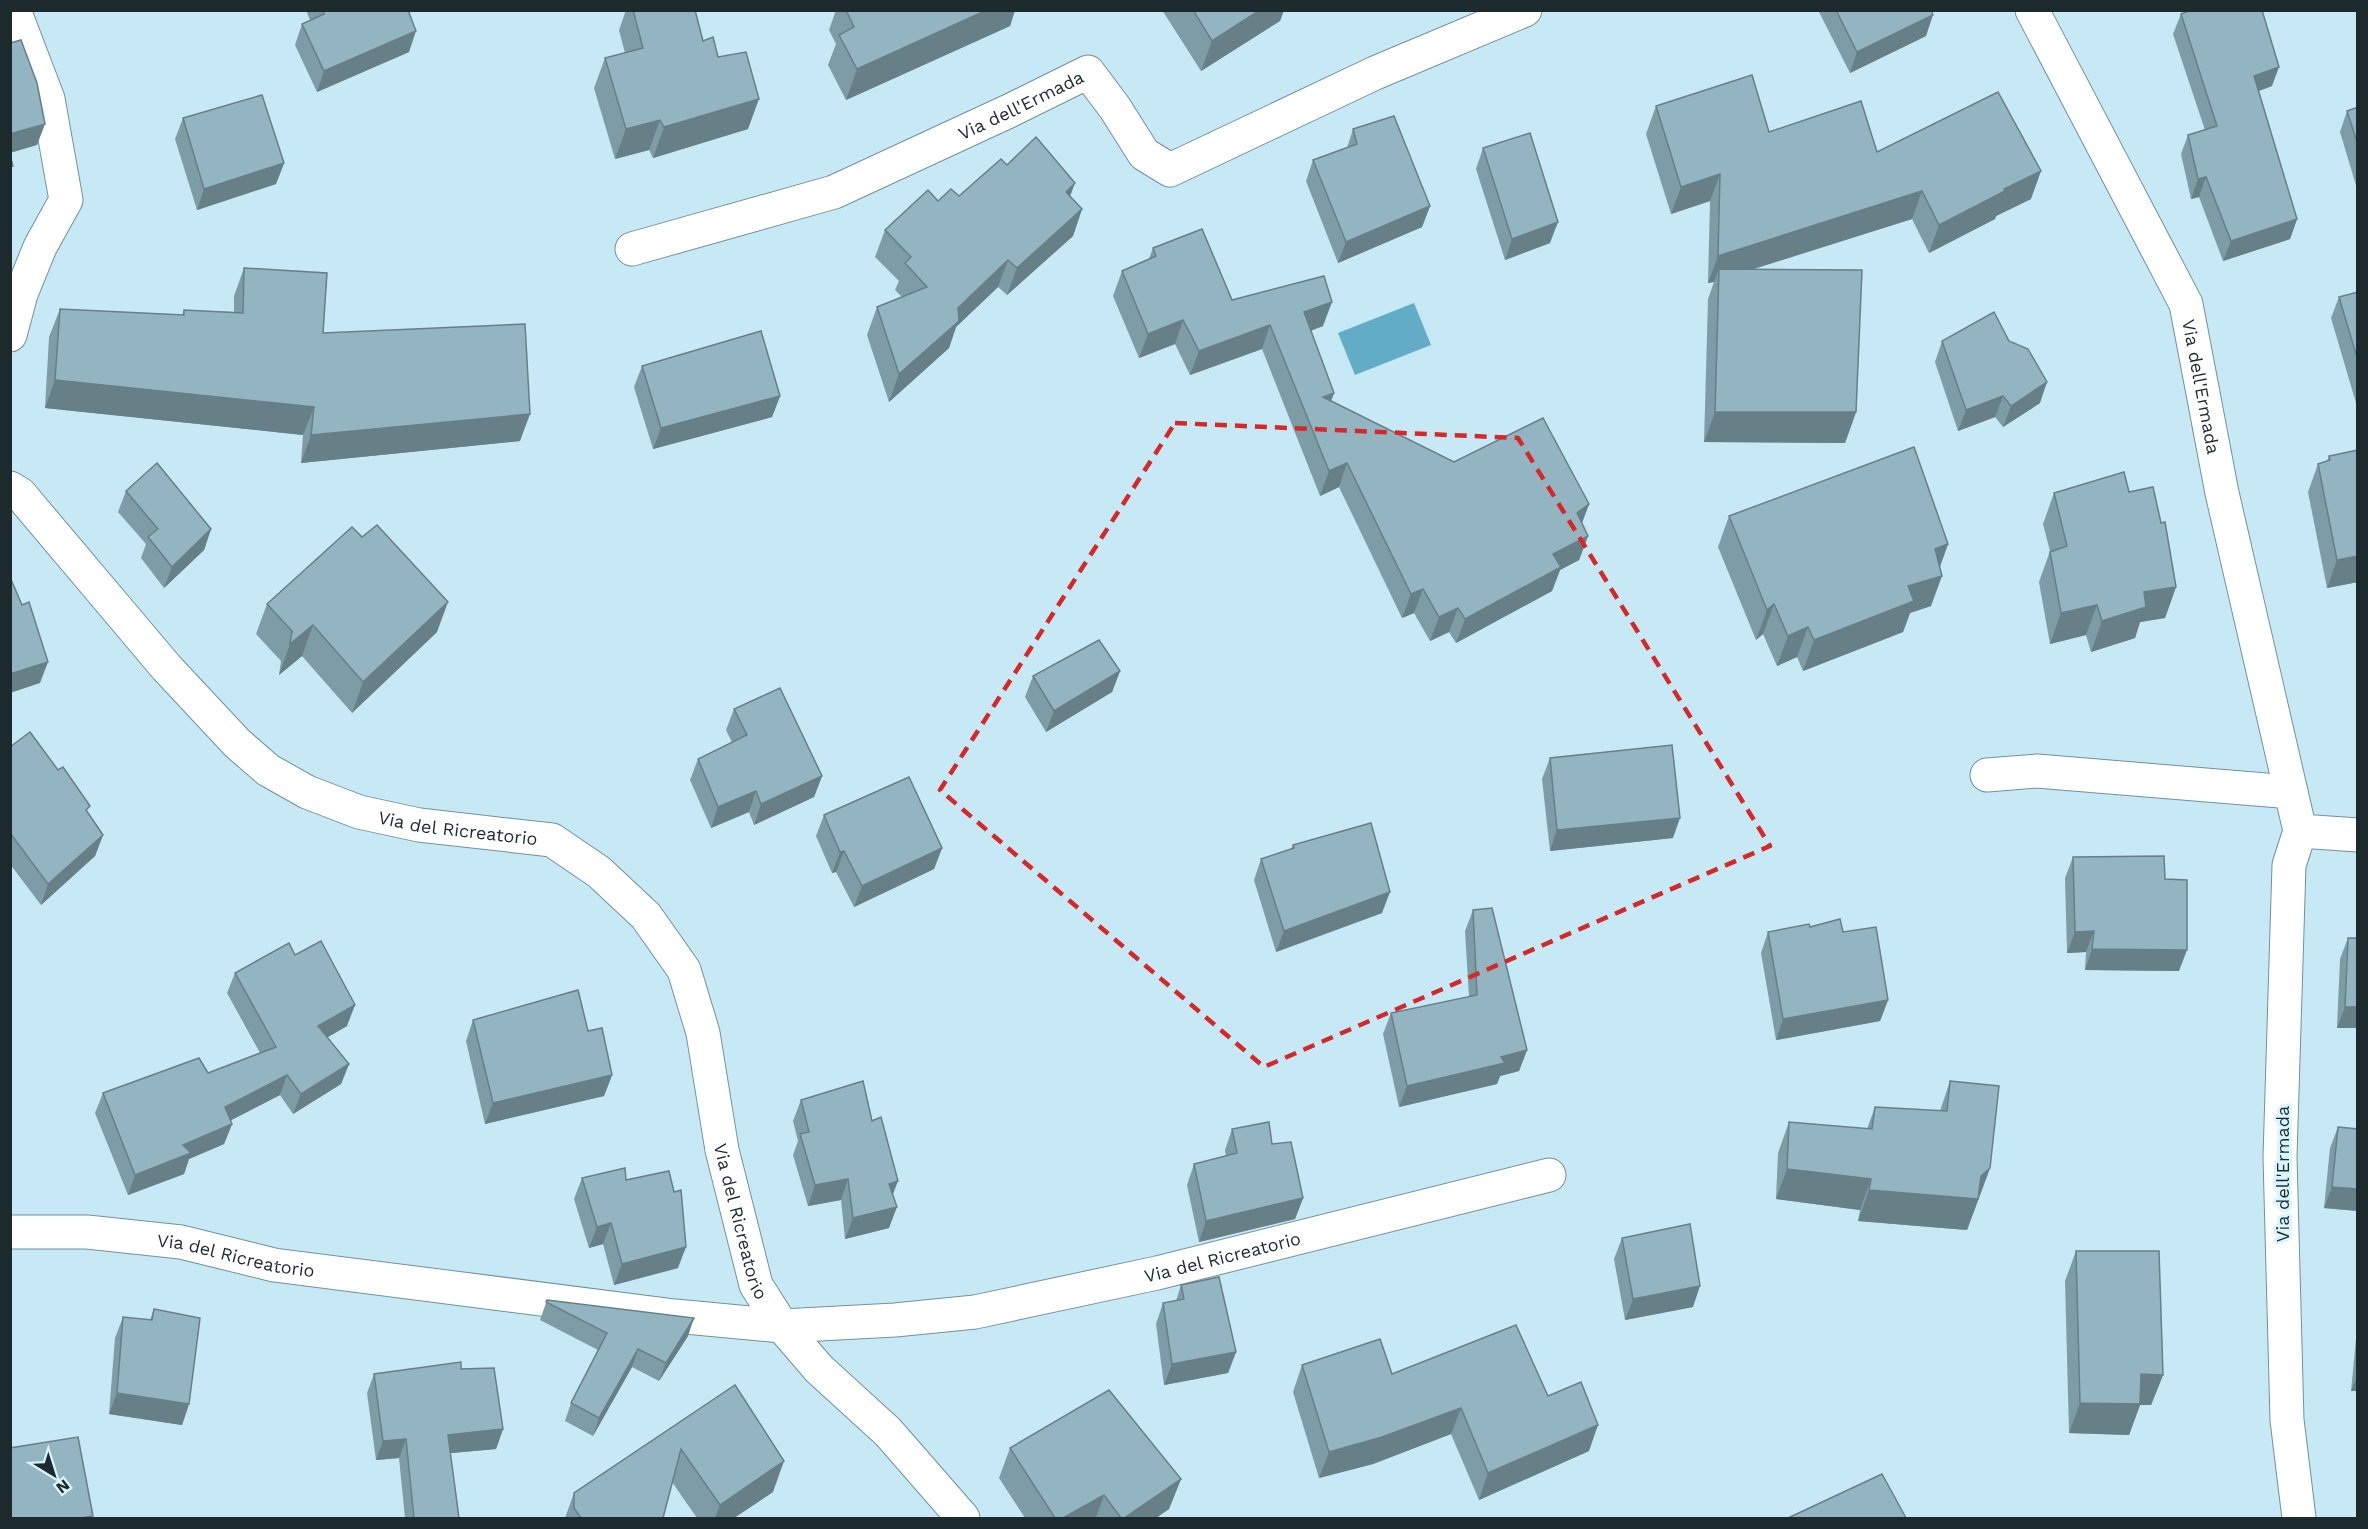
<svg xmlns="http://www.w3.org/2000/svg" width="2368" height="1529" font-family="'Work Sans',sans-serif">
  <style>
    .water { fill: #62adc5 }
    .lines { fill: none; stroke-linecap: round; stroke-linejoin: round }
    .minor-casing { stroke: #71929d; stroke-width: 35 }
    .minor { stroke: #fff; stroke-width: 33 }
    .wall { fill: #7e9ca6 }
    .shaded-wall { fill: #677f87 }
    .building { fill: #93b5c1; stroke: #677f87; stroke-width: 1.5 }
    .marked { fill: none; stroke: #d62828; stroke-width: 4.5; stroke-dasharray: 12 8; stroke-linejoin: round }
    .labels { text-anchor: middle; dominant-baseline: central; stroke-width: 6; stroke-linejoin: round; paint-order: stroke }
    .street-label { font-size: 18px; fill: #1c2a2e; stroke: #d9f5ff }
  </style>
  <rect width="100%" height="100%" fill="#c6e9f5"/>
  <!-- water -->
  <polygon class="water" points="1414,303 1431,345 1355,375 1338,333"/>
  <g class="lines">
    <defs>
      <g id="minor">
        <path id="s1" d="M2032 10 2186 304 2222 493 2300 831 2358 835"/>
        <path id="s2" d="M632 249 834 192 1009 111 1088 72 1115 108 1144 154 1170 170 1375 73 1525 10"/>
        <polyline points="10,335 21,294 40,247 66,200 48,99 14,10"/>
        <path id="s3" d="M10 488 20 494 166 667 237 743 268 770 307 792 359 812 419 825 552 840 599 872 646 916 684 970 703 1033 722 1150 756 1285 782 1326 819 1369 888 1432 963 1518"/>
        <polyline points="1987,775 2037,771 2291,792"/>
        <path id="s4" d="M10 1232H87L181 1242 274 1265 675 1316 782 1326 895 1320 975 1312 1157 1273 1549 1175"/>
        <polyline points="2299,1518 2287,1420 2280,1157 2289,865 2300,831"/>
      </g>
    </defs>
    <!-- minor casing -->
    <use href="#minor" class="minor-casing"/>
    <!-- minor -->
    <use href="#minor" class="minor"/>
  </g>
  <!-- wall -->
  <g class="wall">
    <polygon points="306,10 408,10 409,52 317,92 295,45 302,24 310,20"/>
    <polygon points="626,10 695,10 703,41 718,57 748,129 653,158 649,150 615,159 594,88 605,58 625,53 619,30"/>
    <polygon points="836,10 1015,10 1010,26 846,100 828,65 836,44 829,30"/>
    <polygon points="1162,10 1284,10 1280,21 1201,71"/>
    <polygon points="1818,10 1931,10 1926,36 1850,73"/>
    <polygon points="2181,14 2272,86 2259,91 2297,219 2290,239 2223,261 2199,197 2191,199 2181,154 2188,135 2205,130 2173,34"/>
    <polygon points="1656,106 1769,132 1877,152 2031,199 1996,216 1995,219 1929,253 1912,219 1754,269 1856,412 1845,443 1704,442 1708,299 1714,282 1708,283 1710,201 1671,214 1646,134"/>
    <polygon points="2358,107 2358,192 2340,132 2347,111"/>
    <polygon points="183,118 284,163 276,184 197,210 175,139"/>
    <polygon points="1353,129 1430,206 1422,227 1338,263 1306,181 1313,160 1347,148"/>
    <polygon points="1483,148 1550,243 1505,260 1476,169"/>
    <polygon points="1007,165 1070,196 1082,209 1073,236 1007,295 998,287 956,327 949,348 889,402 867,335 877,307 902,297 895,290 899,281 875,257 885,230 938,201 959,196"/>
    <polygon points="1153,248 1232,300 1323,326 1311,331 1334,393 1331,401 1454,462 1589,504 1582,523 1588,536 1579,560 1560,570 1552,591 1456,643 1449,632 1430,641 1414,613 1402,618 1339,487 1320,496 1262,349 1190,375 1175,344 1139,358 1113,296 1122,271 1149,259"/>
    <polygon points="244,268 323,333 520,441 301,463 303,435 45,408 49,337 60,309 182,315 184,310 234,312 234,296"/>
    <polygon points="2358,292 2358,402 2356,403 2331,318 2339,297"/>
    <polygon points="1942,341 2040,403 2003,427 1995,417 1958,431 1935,362"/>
    <polygon points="642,366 780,396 772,417 653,449 634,387"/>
    <polygon points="2358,450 2358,582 2327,588 2308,492 2318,464 2327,461 2329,456"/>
    <polygon points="126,491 211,529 204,550 164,588 141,558 146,544 118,512"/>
    <polygon points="2129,492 2176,587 2165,618 2140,622 2135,638 2091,652 2086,635 2050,644 2039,582 2050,551 2043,524 2054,493"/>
    <polygon points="1729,516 1948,544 1940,567 1931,606 1910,613 1903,632 1803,671 1797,657 1777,666 1763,634 1756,640 1718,547"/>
    <polygon points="267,604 437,632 352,713 302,656 279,675 281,661 256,634"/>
    <polygon points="1120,671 1112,692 1046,732 1025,697 1033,676"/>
    <polygon points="734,709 822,776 814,797 754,825 749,812 711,828 690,780 698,759 732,742 726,730"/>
    <polygon points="10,747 88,813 103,835 95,856 41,905 10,864"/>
    <polygon points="1550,758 1673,838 1550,851 1542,779"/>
    <polygon points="824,815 942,848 934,869 854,907 836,872 832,873 816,836"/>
    <polygon points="1293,845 1382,913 1276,952 1254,880 1261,859 1291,849"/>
    <polygon points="2073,857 2165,879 2179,971 2085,970 2086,952 2067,953 2065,878"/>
    <polygon points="1473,910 1527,1050 1519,1071 1500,1076 1497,1084 1399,1107 1383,1034 1391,1013 1469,997 1465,931"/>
    <polygon points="1810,927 1843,932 1888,1000 1880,1021 1776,1040 1761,953 1768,932"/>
    <polygon points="2348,938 2358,1028 2337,1028 2340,959"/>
    <polygon points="295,955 347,1026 327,1037 349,1064 341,1084 293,1114 280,1095 230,1120 232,1124 224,1144 189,1159 184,1174 128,1195 95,1113 103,1093 208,1073 260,1053 227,993 235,973"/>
    <polygon points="473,1020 588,1031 612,1075 604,1096 485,1124 466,1041"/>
    <polygon points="1950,1081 1990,1168 1967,1230 1858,1221 1860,1210 1776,1199 1778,1153 1789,1122 1867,1129 1875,1107 1940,1111"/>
    <polygon points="801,1100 872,1121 893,1196 889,1228 845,1239 841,1200 808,1206 793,1155 798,1141 793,1121"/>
    <polygon points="2338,1127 2358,1129 2358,1211 2324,1208 2330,1148"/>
    <polygon points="1232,1129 1272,1144 1303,1198 1295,1219 1199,1242 1187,1185 1194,1164 1226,1156 1225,1150"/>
    <polygon points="582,1178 626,1180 678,1268 614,1285 603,1244 589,1248 574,1199"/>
    <polygon points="1622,1238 1693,1307 1625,1320 1614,1259"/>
    <polygon points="2076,1251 2163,1375 2151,1405 2140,1405 2129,1435 2069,1433 2065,1281"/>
    <polygon points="1181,1285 1236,1352 1228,1373 1164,1385 1156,1324 1163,1303 1176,1301"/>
    <polygon points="547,1300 688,1336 659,1381 632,1367 593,1436 565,1421 571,1403 598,1350 540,1320"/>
    <polygon points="154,1309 189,1404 182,1425 109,1414 115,1338 123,1317 150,1320"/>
    <polygon points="2358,1318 2358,1391 2351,1391"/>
    <polygon points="1302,1365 1392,1374 1548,1396 1589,1451 1479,1500 1451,1434 1373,1464 1319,1478 1293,1392"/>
    <polygon points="461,1369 503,1429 496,1449 450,1453 459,1518 405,1518 399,1458 376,1460 367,1393 374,1374"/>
    <polygon points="735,1385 773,1492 734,1518 697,1518 672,1482 663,1518 565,1518 574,1493"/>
    <polygon points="1010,1448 1181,1479 1169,1509 1156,1518 1025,1518 999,1478"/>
  </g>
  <!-- shaded-wall -->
  <g class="shaded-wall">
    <polygon points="987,10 1015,10 1010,26 846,100 857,69"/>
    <polygon points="1260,10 1284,10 1280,21 1201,71 1212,41"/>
    <polygon points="1933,15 1926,36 1850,73 1857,52"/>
    <polygon points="416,31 409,52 317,92 324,71"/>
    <polygon points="2279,67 2272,86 2247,95 2254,76"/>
    <polygon points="759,99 748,129 653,158 664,127"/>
    <polygon points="660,120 649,150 615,159 626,129"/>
    <polygon points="45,124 37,145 10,153 10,134"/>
    <polygon points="284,163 276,184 197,210 204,189"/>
    <polygon points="2041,171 2031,199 1996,216 1995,219 1929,253 1939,225 2004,189"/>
    <polygon points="1720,174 1710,201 1671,214 1681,187"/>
    <polygon points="2206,177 2199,197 2191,199 2198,179"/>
    <polygon points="1075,183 1065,210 1066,192"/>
    <polygon points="1922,191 1912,219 1718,280 1719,269 1714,282 1708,283 1718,256"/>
    <polygon points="1430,206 1422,227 1338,263 1346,242"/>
    <polygon points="1082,209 1073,236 1007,295 1017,268"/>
    <polygon points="2297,219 2290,239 2223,261 2231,241"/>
    <polygon points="1558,222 1550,243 1505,260 1512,239"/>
    <polygon points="1008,260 998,287 956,327 949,348 889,402 899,374 958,308"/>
    <polygon points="1332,302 1323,326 1295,336 1304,312"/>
    <polygon points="1183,320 1175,344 1139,358 1148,334"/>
    <polygon points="1270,325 1262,349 1190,375 1199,351"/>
    <polygon points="55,380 314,407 303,435 45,408"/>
    <polygon points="2047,382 2040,403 2003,427 2011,406"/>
    <polygon points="1334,393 1325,417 1323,397"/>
    <polygon points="780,396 772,417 653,449 661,428"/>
    <polygon points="2003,396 1995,417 1958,431 1966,410"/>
    <polygon points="1715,412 1856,412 1845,443 1704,442"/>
    <polygon points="530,414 520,441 301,463 311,435"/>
    <polygon points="1347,463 1339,487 1320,496 1329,471"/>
    <polygon points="1589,504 1580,528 1577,513"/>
    <polygon points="211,529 204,550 164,588 172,567"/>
    <polygon points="1588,536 1579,560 1560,570 1552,591 1456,643 1465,619 1553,554"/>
    <polygon points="1948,544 1937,574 1935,549"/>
    <polygon points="2358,556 2358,582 2327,588 2337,560"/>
    <polygon points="1942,576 1931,606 1910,613 1903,632 1803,671 1814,640 1908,586"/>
    <polygon points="2176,587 2165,618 2140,622 2135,638 2091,652 2102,621 2144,592"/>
    <polygon points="1423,589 1414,613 1402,618 1411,594"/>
    <polygon points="448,602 437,632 352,713 363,682"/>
    <polygon points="1774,604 1763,634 1756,640 1767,610"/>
    <polygon points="2097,605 2086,635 2050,644 2061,613"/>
    <polygon points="1458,608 1449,632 1430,641 1439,617"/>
    <polygon points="313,625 302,656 279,675 290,644"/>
    <polygon points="1808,627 1797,657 1777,666 1788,636"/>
    <polygon points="48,662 40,683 10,693 10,674"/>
    <polygon points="1120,671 1112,692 1046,732 1054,711"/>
    <polygon points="822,776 814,797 754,825 761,804"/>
    <polygon points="756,791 749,812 711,828 718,807"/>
    <polygon points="1680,818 1673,838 1550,851 1557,830"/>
    <polygon points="103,835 95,856 41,905 48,884"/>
    <polygon points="942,848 934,869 854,907 862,886"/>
    <polygon points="844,851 836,872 832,873 840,852"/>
    <polygon points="1390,892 1382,913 1276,952 1284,931"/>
    <polygon points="2094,931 2086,952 2067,953 2075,932"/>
    <polygon points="2092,949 2187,950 2179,971 2085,970"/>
    <polygon points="1888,1000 1880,1021 1776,1040 1783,1019"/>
    <polygon points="355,1005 347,1026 311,1047 318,1026"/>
    <polygon points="2345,1007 2358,1007 2358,1028 2337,1028"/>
    <polygon points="1527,1050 1519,1071 1500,1076 1497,1084 1399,1107 1407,1086 1501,1057"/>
    <polygon points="349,1064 341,1084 293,1114 301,1094"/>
    <polygon points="287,1075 280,1095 218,1127 225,1107"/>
    <polygon points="612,1075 604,1096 485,1124 493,1103"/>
    <polygon points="232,1124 224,1144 189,1159 184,1174 128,1195 135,1175 183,1145"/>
    <polygon points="1990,1168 1967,1230 1858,1221 1869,1190 1981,1176"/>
    <polygon points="1787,1169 1871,1179 1860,1210 1776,1199"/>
    <polygon points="848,1179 841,1200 808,1206 815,1185"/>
    <polygon points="898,1181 890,1202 889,1184"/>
    <polygon points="2332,1187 2358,1189 2358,1211 2324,1208"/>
    <polygon points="1303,1198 1295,1219 1199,1242 1206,1221"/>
    <polygon points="897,1207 889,1228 845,1239 853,1218"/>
    <polygon points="611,1223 603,1244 589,1248 597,1227"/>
    <polygon points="686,1247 678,1268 614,1285 622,1264"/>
    <polygon points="1700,1286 1693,1307 1625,1320 1633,1299"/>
    <polygon points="694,1318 688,1336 659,1381 666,1363"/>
    <polygon points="638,1349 632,1367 593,1436 599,1418"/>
    <polygon points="1236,1352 1228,1373 1164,1385 1172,1364"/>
    <polygon points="2141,1374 2163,1375 2151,1405 2140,1405 2129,1435 2069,1433 2080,1403"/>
    <polygon points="2358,1374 2358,1391 2351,1391"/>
    <polygon points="117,1393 189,1404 182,1425 109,1414"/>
    <polygon points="1461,1408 1451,1434 1373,1464 1319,1478 1329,1452"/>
    <polygon points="1598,1425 1589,1451 1479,1500 1488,1473"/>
    <polygon points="503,1429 496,1449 441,1454 448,1435"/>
    <polygon points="406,1439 399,1458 376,1460 383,1441"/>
    <polygon points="784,1461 773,1492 734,1518 715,1518 720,1505"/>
    <polygon points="1181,1479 1169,1509 1156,1518 1124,1518"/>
    <polygon points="1104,1495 1096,1518 1063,1518"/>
  </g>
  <!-- building -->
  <g class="building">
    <polygon points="323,10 408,10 416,31 324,71 302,24 324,14"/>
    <polygon points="633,10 695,10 703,41 713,37 718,57 746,52 759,99 664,127 660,120 626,129 605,58 643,48"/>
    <polygon points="846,10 987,10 857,69 839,35 854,27"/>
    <polygon points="1193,10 1260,10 1212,41"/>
    <polygon points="1836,10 1931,10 1933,15 1857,52"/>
    <polygon points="2191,10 2262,10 2279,67 2254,76 2297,219 2231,241 2206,177 2198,179 2188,135 2217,126 2181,14"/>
    <polygon points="21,40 37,83 45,124 10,134 10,43"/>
    <polygon points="1752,75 1769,132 1861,101 1877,152 1998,92 2041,171 2004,189 2005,191 1939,225 1922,191 1718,256 1720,174 1681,187 1656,106"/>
    <polygon points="262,95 284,163 204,189 183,118"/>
    <polygon points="2358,107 2358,145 2347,111"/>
    <polygon points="1394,116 1430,206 1346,242 1313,160 1357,144 1353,129"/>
    <polygon points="1530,133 1558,222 1512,239 1483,148"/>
    <polygon points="1036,137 1075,183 1066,192 1082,209 1017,268 1008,260 958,308 959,321 899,374 877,307 927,287 905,263 911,257 885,230 928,190 938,201 951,189 959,196 1001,159 1007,165"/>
    <polygon points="10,155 13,166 10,167"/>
    <polygon points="1202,229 1232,300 1324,276 1332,302 1304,312 1334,393 1323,397 1454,462 1543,418 1589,504 1577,513 1588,536 1553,554 1561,567 1465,619 1458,608 1439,617 1423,589 1411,594 1347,463 1329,471 1270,325 1199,351 1183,320 1148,334 1122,271 1156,256 1153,248"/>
    <polygon points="244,268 327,273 323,333 525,324 530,414 311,435 314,407 55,380 60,309 184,315 184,310 243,313"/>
    <polygon points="1719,269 1862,270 1856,412 1715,412"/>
    <polygon points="2358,292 2358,361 2339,297"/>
    <polygon points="1994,312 2009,341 2028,349 2047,382 2011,406 2003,396 1966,410 1942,341"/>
    <polygon points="761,331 780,396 661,428 642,366"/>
    <polygon points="1914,447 1948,544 1935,549 1942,576 1908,586 1914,601 1814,640 1808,627 1788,636 1774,604 1767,610 1729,516"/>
    <polygon points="2358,450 2358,556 2337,560 2318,464 2330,460 2329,456"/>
    <polygon points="157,463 211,529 172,567 148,537 158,529 126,491"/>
    <polygon points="2124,472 2129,492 2153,487 2161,523 2165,522 2176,587 2144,592 2146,607 2102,621 2097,605 2061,613 2050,552 2067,546 2054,493"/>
    <polygon points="377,525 448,602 363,682 313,625 290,644 292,631 267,604 352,527 362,537"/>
    <polygon points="10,577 22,605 29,602 48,662 10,674"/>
    <polygon points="1099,640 1120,671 1054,711 1033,676"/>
    <polygon points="780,688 822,776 761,804 756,791 718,807 698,759 747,735 734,709"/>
    <polygon points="30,732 58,770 63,767 90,806 86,810 103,835 48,884 10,833 10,747"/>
    <polygon points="1672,745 1680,818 1557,830 1550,758"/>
    <polygon points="909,777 942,848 862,886 844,851 840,852 824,815"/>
    <polygon points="1371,823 1390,892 1284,931 1261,859 1294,848 1293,845"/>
    <polygon points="2164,856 2165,879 2187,880 2187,950 2092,949 2094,931 2075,932 2073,857"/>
    <polygon points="1492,908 1527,1050 1501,1057 1505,1063 1407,1086 1391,1013 1477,995 1473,910"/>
    <polygon points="1840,919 1843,932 1876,927 1888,1000 1783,1019 1768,932 1809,924 1810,927"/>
    <polygon points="2348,938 2358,938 2358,1007 2345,1007"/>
    <polygon points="321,941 355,1005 318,1026 349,1064 301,1094 287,1075 225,1107 232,1124 183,1145 191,1153 135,1175 103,1093 199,1058 208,1073 276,1047 235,973 289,943 295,955"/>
    <polygon points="578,990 588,1031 602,1028 612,1075 493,1103 473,1020"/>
    <polygon points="863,1081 872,1121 881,1117 898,1181 889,1184 897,1207 853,1218 848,1179 815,1185 800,1134 809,1132 801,1100"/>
    <polygon points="1950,1081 1999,1086 1990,1168 1981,1176 1978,1199 1869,1190 1871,1179 1787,1169 1789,1122 1872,1129 1875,1107 1947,1111"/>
    <polygon points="1269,1122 1272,1144 1291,1142 1303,1198 1206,1221 1194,1164 1237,1153 1232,1129"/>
    <polygon points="2338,1127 2358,1129 2358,1189 2332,1187"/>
    <polygon points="625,1168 626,1180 669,1171 674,1192 681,1190 686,1247 622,1264 611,1223 597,1227 582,1178"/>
    <polygon points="1690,1224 1700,1286 1633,1299 1622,1238"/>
    <polygon points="2076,1251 2159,1251 2163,1375 2141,1374 2140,1404 2080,1403"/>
    <polygon points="1219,1277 1236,1352 1172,1364 1163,1303 1184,1299 1181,1285"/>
    <polygon points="547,1300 694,1318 666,1363 638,1349 599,1418 571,1403 607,1333 546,1302"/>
    <polygon points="154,1309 200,1318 189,1404 117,1393 123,1317 152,1320"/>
    <polygon points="1516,1325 1548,1396 1581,1382 1598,1425 1488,1473 1461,1408 1382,1437 1329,1452 1302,1365 1380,1339 1392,1374"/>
    <polygon points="461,1362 461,1369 494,1368 503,1429 448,1435 459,1518 414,1518 406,1439 383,1441 374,1374"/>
    <polygon points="735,1385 784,1461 720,1505 681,1449 663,1518 581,1518 574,1508 574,1493"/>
    <polygon points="1109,1390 1181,1479 1124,1518 1121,1518 1104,1495 1063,1518 1055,1518 1010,1448"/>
    <polygon points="78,1437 93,1516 81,1518 10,1518 10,1448"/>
    <polygon points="1882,1474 1906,1518 1788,1518"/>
  </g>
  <!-- marked area -->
  <path class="marked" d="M1175 423 1518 438 1770 846 1264 1067 940 790Z"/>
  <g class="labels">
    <!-- street labels -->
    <g class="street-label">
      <text stroke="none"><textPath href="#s2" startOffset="416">Via dell'Ermada</textPath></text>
      <text stroke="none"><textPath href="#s1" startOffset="416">Via dell'Ermada</textPath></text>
      <text stroke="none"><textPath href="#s3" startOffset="584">Via del Ricreatorio</textPath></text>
      <text transform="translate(2282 1174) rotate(-90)">Via dell'Ermada</text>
      <text stroke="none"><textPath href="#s3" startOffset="1124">Via del Ricreatorio</textPath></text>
      <text stroke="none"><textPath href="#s4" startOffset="228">Via del Ricreatorio</textPath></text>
      <text stroke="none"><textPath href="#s4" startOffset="1226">Via del Ricreatorio</textPath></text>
    </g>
  </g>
  <!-- border -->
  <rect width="2368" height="1529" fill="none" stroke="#1c2a2e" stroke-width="24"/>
  <!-- north arrow -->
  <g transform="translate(54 1475) rotate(142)" stroke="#d9f5ff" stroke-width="4.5" paint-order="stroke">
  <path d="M0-4.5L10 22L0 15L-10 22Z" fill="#1c2a2e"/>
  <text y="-9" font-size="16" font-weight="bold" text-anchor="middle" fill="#1c2a2e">N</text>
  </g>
</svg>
